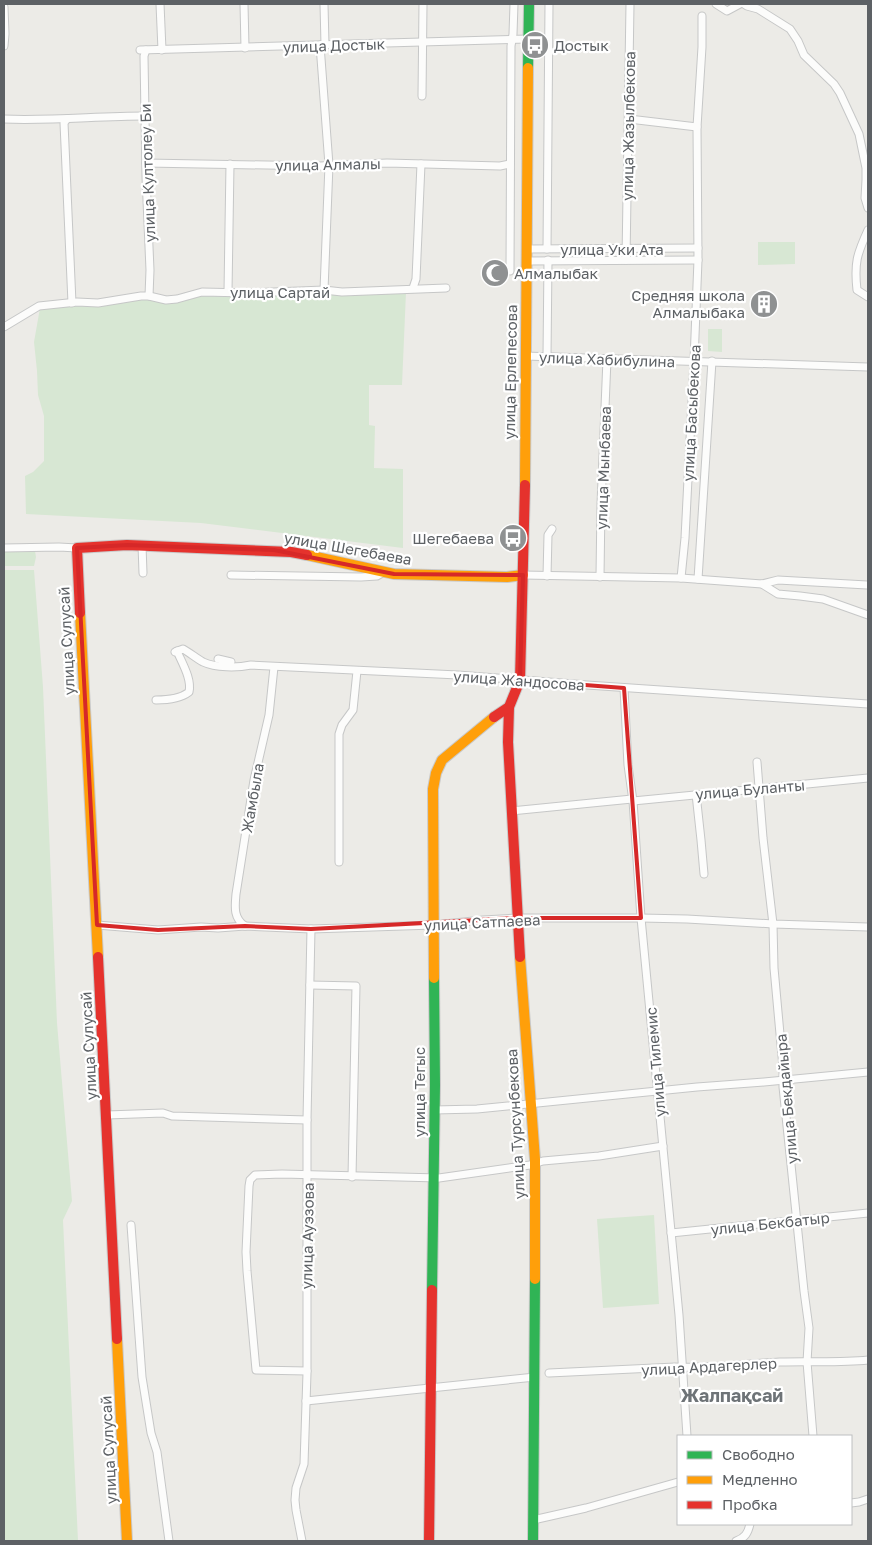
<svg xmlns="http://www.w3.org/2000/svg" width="872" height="1545" font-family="'Golos Text',sans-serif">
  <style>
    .green { fill: #d7e7d3 }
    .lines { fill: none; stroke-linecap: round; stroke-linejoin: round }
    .street-casing { stroke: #c6c7c7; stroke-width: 9 }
    .fast-casing { stroke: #c9c9c9; stroke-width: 12 }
    .slow-casing { stroke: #c9c9c9; stroke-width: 12 }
    .jam-casing { stroke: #c9c9c9; stroke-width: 12 }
    .street { stroke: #fcfcfb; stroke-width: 7 }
    .fast { stroke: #30b455; stroke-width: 10 }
    .slow { stroke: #ff9f0a; stroke-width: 10 }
    .jam { stroke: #e5322d; stroke-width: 10 }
    .marked { fill: none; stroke: #d62828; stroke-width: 4; stroke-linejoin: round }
    .labels { text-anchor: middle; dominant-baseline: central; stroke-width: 4.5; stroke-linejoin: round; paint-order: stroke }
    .street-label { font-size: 15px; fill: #5d6165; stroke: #fff }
    .poi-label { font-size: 15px; fill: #5d6165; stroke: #fff; text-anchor: start }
    .quarter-label { font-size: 18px; font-weight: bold; fill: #6e7377; stroke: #fff }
  </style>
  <rect width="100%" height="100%" fill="#ecebe7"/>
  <!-- green -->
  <g class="green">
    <polygon points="758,242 795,242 795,264 758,265"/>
    <polygon points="406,292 402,385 369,385 369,425 375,426 374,468 403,469 403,548 201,523 26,514 25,476 33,472 44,461 44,416 38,395 37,371 34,342 40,308 146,297 156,302 172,302 199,295 313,295"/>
    <polygon points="708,329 722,329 722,352 708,351"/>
    <polygon points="4,551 35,551 36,557 34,566 4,566"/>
    <polygon points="4,570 34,570 43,687 57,1023 72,1201 63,1220 78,1541 4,1541"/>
    <polygon points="654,1215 659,1304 603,1308 597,1219"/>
  </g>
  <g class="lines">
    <defs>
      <g id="street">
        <polyline points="160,4 162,50"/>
        <polyline points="244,4 245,48"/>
        <polyline points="324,4 325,45"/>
        <polyline points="716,4 727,11 740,4"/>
        <polyline points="744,4 747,6 758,9 790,29 798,41 804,55 834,84 840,93 859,134 866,168 866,180 865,198 868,208"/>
        <polyline points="4,7 5,34 4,46"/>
        <polyline points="320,45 329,165 324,290"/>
        <polyline points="140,50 528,39"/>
        <polyline points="146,50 144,56 146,177 150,270 149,296"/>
        <polyline points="422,96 423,4"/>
        <path d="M4 119C51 121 98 116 145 116"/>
        <polyline points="67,119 64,123 72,303"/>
        <polyline points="629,119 697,127"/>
        <polyline points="146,163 320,166 387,163 500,166 510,164"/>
        <path d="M868 230C857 254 854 263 857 290L868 297"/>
        <polyline points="526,249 698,248"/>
        <polyline points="547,249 549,4"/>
        <polyline points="626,260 630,4"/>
        <polyline points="526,261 698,260"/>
        <polyline points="510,271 511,46 513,34 514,4"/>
        <polyline points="413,288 416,279 421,164"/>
        <polyline points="228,292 230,164"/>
        <polyline points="4,327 39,306 77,302 98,303 141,296 149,296 166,300 177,299 202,292 247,293 324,290 342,292 446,288"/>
        <polyline points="525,356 868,367"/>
        <polyline points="547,356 548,260"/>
        <polyline points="142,545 143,573"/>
        <polyline points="4,548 59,547 77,548"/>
        <polyline points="231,575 361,577 377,576 384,572"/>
        <polyline points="523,575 681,578 762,584 778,580 867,585"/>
        <polyline points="547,576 548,535 552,529"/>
        <polyline points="600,577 601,504 607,359"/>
        <polyline points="681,578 685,538 694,361 698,260 697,127 702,47 702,16"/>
        <polyline points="698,579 712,361"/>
        <polyline points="762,584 778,594 800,596 823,599 868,615"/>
        <path d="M175 652 183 649C190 653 196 658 203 662 216 668 237 668 251 665L458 675 587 685 868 704"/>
        <polyline points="218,659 231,662"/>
        <polyline points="624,688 628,765 633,801 641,918 679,1315 687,1436"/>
        <path d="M156 700C167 700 180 699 189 692 192 679 182 663 177 651"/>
        <polyline points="757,762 763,838 773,924 774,968 783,1067 783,1087 804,1291 809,1328 807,1362 813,1436"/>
        <polyline points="696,794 701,840 704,874"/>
        <polyline points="633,801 868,778"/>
        <polyline points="511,811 632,799"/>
        <polyline points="339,862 339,734 342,725 353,710 357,671"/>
        <polyline points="97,925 158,930 201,927 218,928 245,926 311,929 434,925 483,920 517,918 641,918 687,919 773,924 868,927"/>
        <path d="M245 926C233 918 235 906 236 894L254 780 269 715 274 667"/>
        <polyline points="310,985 356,986 352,1177"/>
        <polyline points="434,1110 477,1109 697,1087 764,1082 868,1072"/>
        <polyline points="107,1115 163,1113 172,1116 307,1120"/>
        <polyline points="131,1225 142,1377 151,1433 157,1452 169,1541"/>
        <polyline points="671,1233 868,1213"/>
        <polyline points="307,1371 256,1370 247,1271 246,1252 249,1186 250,1180 255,1175 282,1174 439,1178 530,1165 543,1161 599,1156 663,1146"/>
        <path d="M549 1373 675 1367C710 1369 745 1364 780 1362 809 1361 839 1363 868 1360"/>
        <polyline points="306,1401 535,1377"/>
        <polyline points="851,1503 859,1502 868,1499"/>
        <polyline points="533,1520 586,1508 678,1482"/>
        <polyline points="302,1541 296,1510 295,1500 296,1488 304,1464 307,1373 307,1120 311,929"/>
        <path d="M736 1541C745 1538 748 1533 750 1524"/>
      </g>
      <g id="fast">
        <polyline points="528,68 529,4"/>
        <polyline points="432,1290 435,1085 434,978"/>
        <polyline points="533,1541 535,1279"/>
      </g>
      <g id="slow">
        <polyline points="525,485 528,68"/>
        <polyline points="307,555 394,574 507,577 523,575"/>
        <polyline points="80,613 98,957"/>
        <polyline points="520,957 535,1159 535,1279"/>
        <polyline points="434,978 433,789 436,773 442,760 494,717"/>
        <polyline points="117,1339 127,1541"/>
      </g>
      <g id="jam">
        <polyline points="80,613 77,548 127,545 291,552 307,555"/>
        <polyline points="509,707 508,742 520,957"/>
        <polyline points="494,717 509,707 520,680 525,485"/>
        <polyline points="98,957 117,1339"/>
        <polyline points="429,1541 432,1290"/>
      </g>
    </defs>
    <!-- street casing -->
    <use href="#street" class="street-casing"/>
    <!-- fast casing -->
    <use href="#fast" class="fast-casing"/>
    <!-- slow casing -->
    <use href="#slow" class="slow-casing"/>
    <!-- jam casing -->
    <use href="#jam" class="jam-casing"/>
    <!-- street -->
    <use href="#street" class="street"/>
    <!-- fast -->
    <use href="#fast" class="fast"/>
    <!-- slow -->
    <use href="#slow" class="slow"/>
    <!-- jam -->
    <use href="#jam" class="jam"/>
  </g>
  <!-- marked area -->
  <path class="marked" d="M127 545 274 550 394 574 523 575 520 680 624 688 641 918H517L311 929 245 926 158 930 97 925 77 548Z"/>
  <!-- icons -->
  <defs>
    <symbol id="bus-disc" viewBox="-11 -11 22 22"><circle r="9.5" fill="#8f9192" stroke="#fff"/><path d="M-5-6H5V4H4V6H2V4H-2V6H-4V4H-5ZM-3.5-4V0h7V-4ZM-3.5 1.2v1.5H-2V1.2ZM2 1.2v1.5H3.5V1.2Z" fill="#fff"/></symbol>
    <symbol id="mosque-disc" viewBox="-11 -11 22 22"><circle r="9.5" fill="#8f9192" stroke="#fff"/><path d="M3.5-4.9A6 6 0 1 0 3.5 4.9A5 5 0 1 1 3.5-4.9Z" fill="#fff"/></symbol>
    <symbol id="building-disc" viewBox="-11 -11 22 22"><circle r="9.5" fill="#8f9192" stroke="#fff"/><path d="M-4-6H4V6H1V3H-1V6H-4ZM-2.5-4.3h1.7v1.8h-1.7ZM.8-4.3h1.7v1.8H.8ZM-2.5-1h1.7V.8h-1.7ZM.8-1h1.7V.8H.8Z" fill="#fff"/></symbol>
  </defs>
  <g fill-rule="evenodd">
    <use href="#bus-disc" x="519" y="29" width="32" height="32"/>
    <use href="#mosque-disc" x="479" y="257" width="32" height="32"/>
    <use href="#building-disc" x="748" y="288" width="32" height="32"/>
    <use href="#bus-disc" x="497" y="522" width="32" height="32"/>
  </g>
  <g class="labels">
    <!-- street labels -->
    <g class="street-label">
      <text transform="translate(334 45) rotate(-2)">улица Достык</text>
      <text transform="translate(628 126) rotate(-89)">улица Жазылбекова</text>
      <text transform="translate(328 164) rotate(-1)">улица Алмалы</text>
      <text transform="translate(147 173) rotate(-92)">улица Култолеу Би</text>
      <text x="612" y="249">улица Уки Ата</text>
      <text x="280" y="292">улица Сартай</text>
      <text transform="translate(607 359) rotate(2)">улица Хабибулина</text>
      <text transform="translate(510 372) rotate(-89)">улица Ерлепесова</text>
      <text transform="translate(691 413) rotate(-87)">улица Басыбекова</text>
      <text transform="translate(603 468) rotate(-88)">улица Мынбаева</text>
      <text transform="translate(348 548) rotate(10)">улица Шегебаева</text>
      <text transform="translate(66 641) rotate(-93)">улица Сулусай</text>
      <text transform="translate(519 680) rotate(4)">улица Жандосова</text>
      <text transform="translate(750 789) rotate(-5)">улица Буланты</text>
      <text transform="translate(252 798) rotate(-80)">Жамбыла</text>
      <text transform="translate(482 922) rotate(-3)">улица Сатпаева</text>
      <text transform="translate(88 1046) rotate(-93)">улица Сулусай</text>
      <text transform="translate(655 1062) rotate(-95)">улица Тилемис</text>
      <text transform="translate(419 1092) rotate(-90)">улица Тегыс</text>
      <text transform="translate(786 1099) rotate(-95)">улица Бекдайыра</text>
      <text transform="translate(515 1124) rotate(-93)">улица Турсунбекова</text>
      <text transform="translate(770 1223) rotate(-6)">улица Бекбатыр</text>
      <text transform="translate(307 1236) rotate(-89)">улица Ауэзова</text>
      <text transform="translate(709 1366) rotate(-3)">улица Ардагерлер</text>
      <text transform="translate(108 1450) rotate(-93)">улица Сулусай</text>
    </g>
    <!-- poi labels -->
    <g class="poi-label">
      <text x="554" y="45">Достык</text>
      <text x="514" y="273">Алмалыбак</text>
      <text x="745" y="295" text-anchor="end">Средняя школа<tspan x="745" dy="17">Алмалыбака</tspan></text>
      <text x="494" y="538" text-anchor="end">Шегебаева</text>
    </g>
    <!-- quarter labels -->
    <g class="quarter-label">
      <text x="732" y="1395">Жалпақсай</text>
    </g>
  </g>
  <!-- border -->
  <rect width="872" height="1545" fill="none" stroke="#5d6165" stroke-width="10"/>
  <!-- legend -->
  <rect x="677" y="1435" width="175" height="90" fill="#ffffff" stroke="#bec0c1"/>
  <rect x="687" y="1451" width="25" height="8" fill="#30b455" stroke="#bec0c1"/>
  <text x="722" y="1460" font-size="15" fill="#5d6165">Свободно</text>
  <rect x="687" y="1476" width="25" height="8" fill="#ff9f0a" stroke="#bec0c1"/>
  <text x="722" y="1485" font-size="15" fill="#5d6165">Медленно</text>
  <rect x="687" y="1501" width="25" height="8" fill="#e5322d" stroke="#bec0c1"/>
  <text x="722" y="1510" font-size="15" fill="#5d6165">Пробка</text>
</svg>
